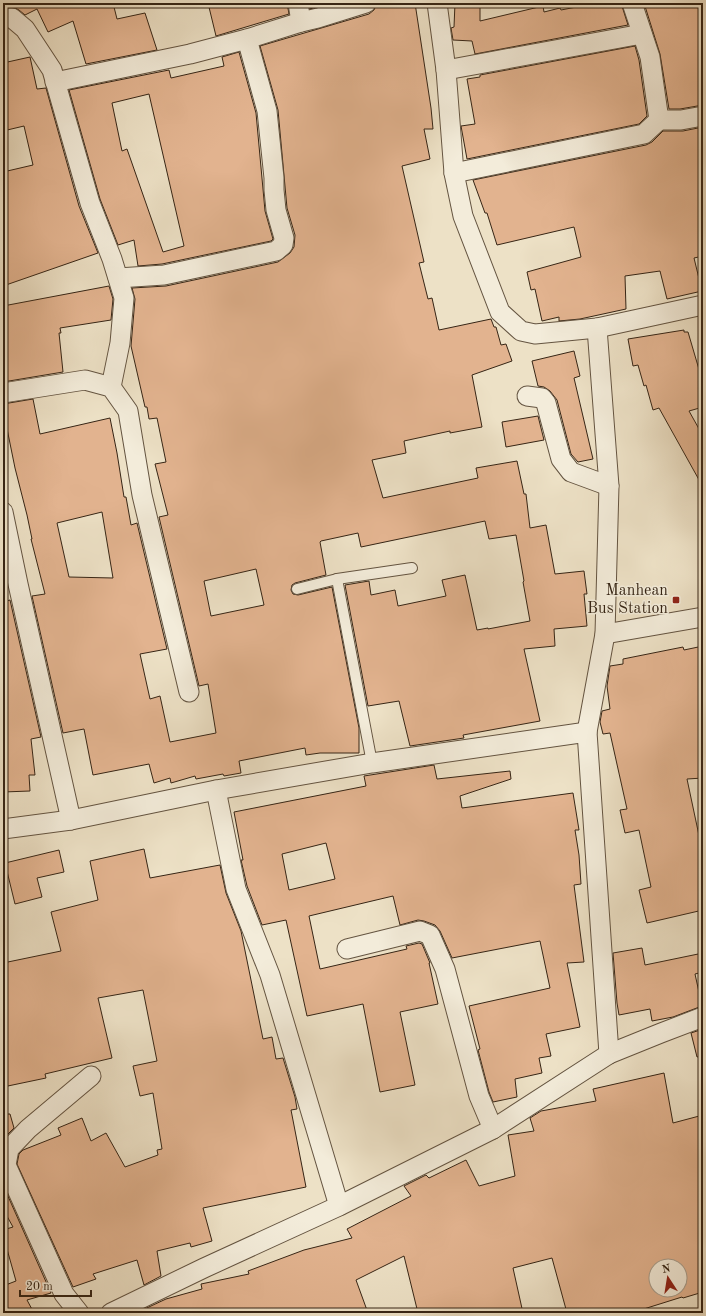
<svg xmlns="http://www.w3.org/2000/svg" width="706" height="1316" font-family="'Old Standard TT',serif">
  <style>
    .building { fill: #e2b38f; stroke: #362515; fill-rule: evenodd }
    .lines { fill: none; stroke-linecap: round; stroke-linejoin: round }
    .lane-casing { stroke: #645441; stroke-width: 12 }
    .street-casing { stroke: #645441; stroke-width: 21 }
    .lane { stroke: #f3ecda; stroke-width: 10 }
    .street { stroke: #f3ecda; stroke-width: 19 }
    .poi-dot { fill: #8f2418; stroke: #f3ecda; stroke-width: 1.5 }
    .labels { text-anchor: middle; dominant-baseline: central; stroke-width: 3; stroke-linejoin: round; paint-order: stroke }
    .poi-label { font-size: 16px; fill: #362515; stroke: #f3ecda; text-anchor: end }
  </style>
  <rect width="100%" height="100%" fill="#ede1c6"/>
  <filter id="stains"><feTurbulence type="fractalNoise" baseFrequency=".005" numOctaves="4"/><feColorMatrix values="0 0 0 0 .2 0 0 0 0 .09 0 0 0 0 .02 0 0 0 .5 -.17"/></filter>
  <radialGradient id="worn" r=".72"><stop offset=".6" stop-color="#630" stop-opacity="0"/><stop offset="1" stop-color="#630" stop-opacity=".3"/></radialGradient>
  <!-- building -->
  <g class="building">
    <polygon points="3,3 113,3 117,19 145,13 157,50 86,64 73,21 48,32 37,9 25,15 19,10 13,7 3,7"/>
    <polygon points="208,3 287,3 289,14 216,36"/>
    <polygon points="309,3 329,3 310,9"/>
    <path d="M377 3H415L431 108 433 129H424L430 159 402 166 424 262 419 263 428 299 432 298 439 330 491 319 494 327H496L501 345 506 344 512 361 472 375 482 427 450 433V431L404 441 406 453 372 460 383 498 478 478 476 468 517 461 524 494H526L530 528 546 525 555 574 584 571 587 594H584L587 626 554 629 555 646 524 649 540 721 463 735 464 738 410 746 399 701 368 706 345 585 369 581 371 595 395 590 398 606 446 596 442 580 465 575 477 630 488 628V629L530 621 523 582 524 581 516 535 489 539 485 521 361 547 358 533 321 541 320 542 326 575 295 583 292 585 291 590 293 594 298 595 332 587 359 728V753H320L306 755 305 748 239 761 241 773 224 776 223 774 196 779 195 776 171 783 170 778 154 783 149 764 93 775 84 729 63 733 32 596 45 594 31 539H32L27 515 15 468 3 409V404L33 399 40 434 110 418 117 453 124 497H126L131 525 137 523 167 649 140 654 150 699 160 696 170 742 216 733 208 684 199 686 159 517 168 515 155 464 166 462 157 418 149 419 147 407H145L131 346 135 299 132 288 166 286 278 262 290 253 294 247 295 235 287 208 278 110 260 46 369 14 374 10ZM102 512 113 578 69 577 57 523ZM256 569 264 605 211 616 204 581Z"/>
    <polygon points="455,3 480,3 480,21 543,6 544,12 560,8 561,10 597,3 621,3 628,25 475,54 472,41 453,40 451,28 454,27"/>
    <polygon points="644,3 703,3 703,105 680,109 669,109 660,54"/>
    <polygon points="635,46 639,60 647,116 639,124 467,159 461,126 475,124 467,79 480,77 480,75"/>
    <path d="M239 52 256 113 265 211 273 239 271 241 162 264 138 266 134 240 118 245 100 199 69 90 169 70 171 78 224 66 222 57ZM149 94 184 246 163 252 127 149 122 151 112 103Z"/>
    <polygon points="30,57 37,89 46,88 79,206 98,253 3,286 3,172 33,165 24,126 3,131 3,63"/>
    <polygon points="703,127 703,256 694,258 702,291 667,299 660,271 625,276 626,309 580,319 559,321 559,317 542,321 535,289 531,290 527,272 581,257 574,227 497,245 487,213 485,213 473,180 646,145 652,142 663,131 683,131"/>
    <polygon points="109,286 113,299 111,320 60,328 61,333 59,333 63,372 3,382 3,306"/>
    <polygon points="684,330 684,332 688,332 703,383 703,407 689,411 703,436 703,487 659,408 653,410 646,385 644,386 638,365 633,366 628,339"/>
    <polygon points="574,351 580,376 574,378 593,459 578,462 571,454 557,400 550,391 544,387 538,386 532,361"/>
    <polygon points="538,416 544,440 506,447 502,422"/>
    <polygon points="10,600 41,737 31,739 35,775 29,775 30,791 3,792 3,602"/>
    <polygon points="703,646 703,778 687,779 701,845 703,844 703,910 647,923 639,890 651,887 639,830 625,833 620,810 627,809 610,733 603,734 600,722 602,711 610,709 607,686 610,666 623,664 623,659 683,647 684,650"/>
    <path d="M434 765 437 779 510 771 511 779 460 796 462 808 573 793 579 830H575L579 855 581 884 574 885 584 962 567 963 580 1027 546 1034 551 1056 539 1058 542 1073 515 1079 517 1097 493 1102 489 1092 478 1050 480 1049 469 1006 550 988 540 941 452 958 440 931 435 925 424 921 418 920 400 925 393 896 309 916 320 969 407 949 406 946 419 943 422 944 430 963H429L438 1004 400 1012 415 1085 380 1092 363 1004 307 1016 286 920 262 925 247 886 241 860H243L234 812 366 786 364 776ZM326 843 335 879 289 890 282 854Z"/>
    <polygon points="144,849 150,878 220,865 226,893 241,931 263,1039 272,1037 276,1059 283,1058 295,1097 297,1109 291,1110 306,1187 203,1208 212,1241 191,1247 190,1243 157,1251 161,1276 144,1285 137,1260 93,1274 96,1279 73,1287 17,1164 19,1154 23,1150 61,1135 58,1128 82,1118 91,1141 106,1133 125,1167 158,1155 157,1150 162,1149 153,1093 140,1096 133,1066 157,1061 143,990 98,998 112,1058 45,1074 46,1078 3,1087 3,963 61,951 51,912 98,900 90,861"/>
    <polygon points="59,850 64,872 37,878 42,897 15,904 5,863"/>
    <polygon points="642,948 645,965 703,953 703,972 695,974 702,1006 673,1017 652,1021 650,1009 619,1015 617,1003 613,953"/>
    <polygon points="703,1029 703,1056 697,1057 691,1033"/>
    <path d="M664 1073 673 1123 703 1115V1292L683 1298 682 1297 631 1313H567L552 1258 513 1268 523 1313H418L404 1256 356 1280 368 1313H136L166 1299 202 1289 201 1284 249 1274 248 1271 304 1250 352 1238 347 1229 411 1196 404 1186 426 1175 429 1178 466 1160 479 1186 515 1176 508 1135 534 1131 530 1118 541 1111 596 1101 593 1089ZM656 1266H680V1290H656Z"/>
    <polygon points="3,1114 10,1114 14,1128 3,1139"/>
    <polygon points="3,1185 51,1293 27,1300 34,1313 3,1313 3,1286 16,1281 3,1235 3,1230 13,1227 3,1209"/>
  </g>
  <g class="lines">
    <defs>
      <g id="lane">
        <polyline points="337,579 372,763"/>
        <polyline points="297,589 337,579 412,568"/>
      </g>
      <g id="street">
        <polyline points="298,3 301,22"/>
        <polyline points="437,3 446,70 454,173 463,216 500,312 521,331 535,334 597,328 703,305"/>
        <polyline points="3,18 12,18 25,29 52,70 90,203 112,259 124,298 120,343 111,387"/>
        <polyline points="446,70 642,34"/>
        <polyline points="55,82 190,54 247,39 301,22 318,18 366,3"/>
        <polyline points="659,120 681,120 703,116"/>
        <polyline points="454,173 644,134 659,120 650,57 632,3"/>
        <polyline points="118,278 164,275 276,251 283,245 284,238 276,210 274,190 274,178 267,111 247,39"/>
        <polyline points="3,393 85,380 111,387 128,411 142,495 189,692"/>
        <polyline points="527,396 542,398 546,403 561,459 571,472 609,486"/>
        <polyline points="3,512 18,584 71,820 216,790 372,763 587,732 609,1054"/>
        <polyline points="605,634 703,617"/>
        <polyline points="587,732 605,634 609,486 597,328"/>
        <polyline points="216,790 236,889 270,975 339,1206"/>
        <polyline points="3,829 71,820"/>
        <polyline points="347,949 420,931 430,935 445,969 479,1096 493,1129"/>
        <polyline points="79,1313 64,1294 6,1165 9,1149 28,1129 91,1076"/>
        <polyline points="111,1313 204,1268 339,1206 493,1129 609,1054 661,1033 703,1017"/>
      </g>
    </defs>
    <!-- lane casing -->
    <use href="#lane" class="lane-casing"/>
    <!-- street casing -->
    <use href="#street" class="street-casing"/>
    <!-- lane -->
    <use href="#lane" class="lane"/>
    <!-- street -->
    <use href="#street" class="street"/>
  </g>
  <!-- markers -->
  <rect class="poi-dot" x="672" y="596" width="8" height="8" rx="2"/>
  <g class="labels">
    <!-- poi labels -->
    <g class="poi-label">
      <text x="668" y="591">Manhean<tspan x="668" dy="18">Bus Station</tspan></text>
    </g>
  </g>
  <!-- margin -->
  <rect width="706" height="1316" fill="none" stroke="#ede1c6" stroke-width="16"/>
  <rect x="4" y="4" width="698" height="1308" fill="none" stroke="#362515" stroke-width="2"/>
  <rect x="8" y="8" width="690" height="1300" fill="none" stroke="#362515"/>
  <!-- north arrow -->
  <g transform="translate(668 1278) rotate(348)"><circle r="19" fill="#f3ecda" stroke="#a79c8b"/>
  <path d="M0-3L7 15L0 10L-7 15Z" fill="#8f2418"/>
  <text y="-6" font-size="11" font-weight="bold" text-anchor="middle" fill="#362515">N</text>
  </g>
  <!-- scale -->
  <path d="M20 1290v6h71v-6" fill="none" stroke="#362515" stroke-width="2"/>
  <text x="26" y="1290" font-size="12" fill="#362515" stroke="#f3ecda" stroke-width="3" paint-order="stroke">20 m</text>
  <rect width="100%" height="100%" filter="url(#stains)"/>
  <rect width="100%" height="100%" fill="url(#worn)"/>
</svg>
